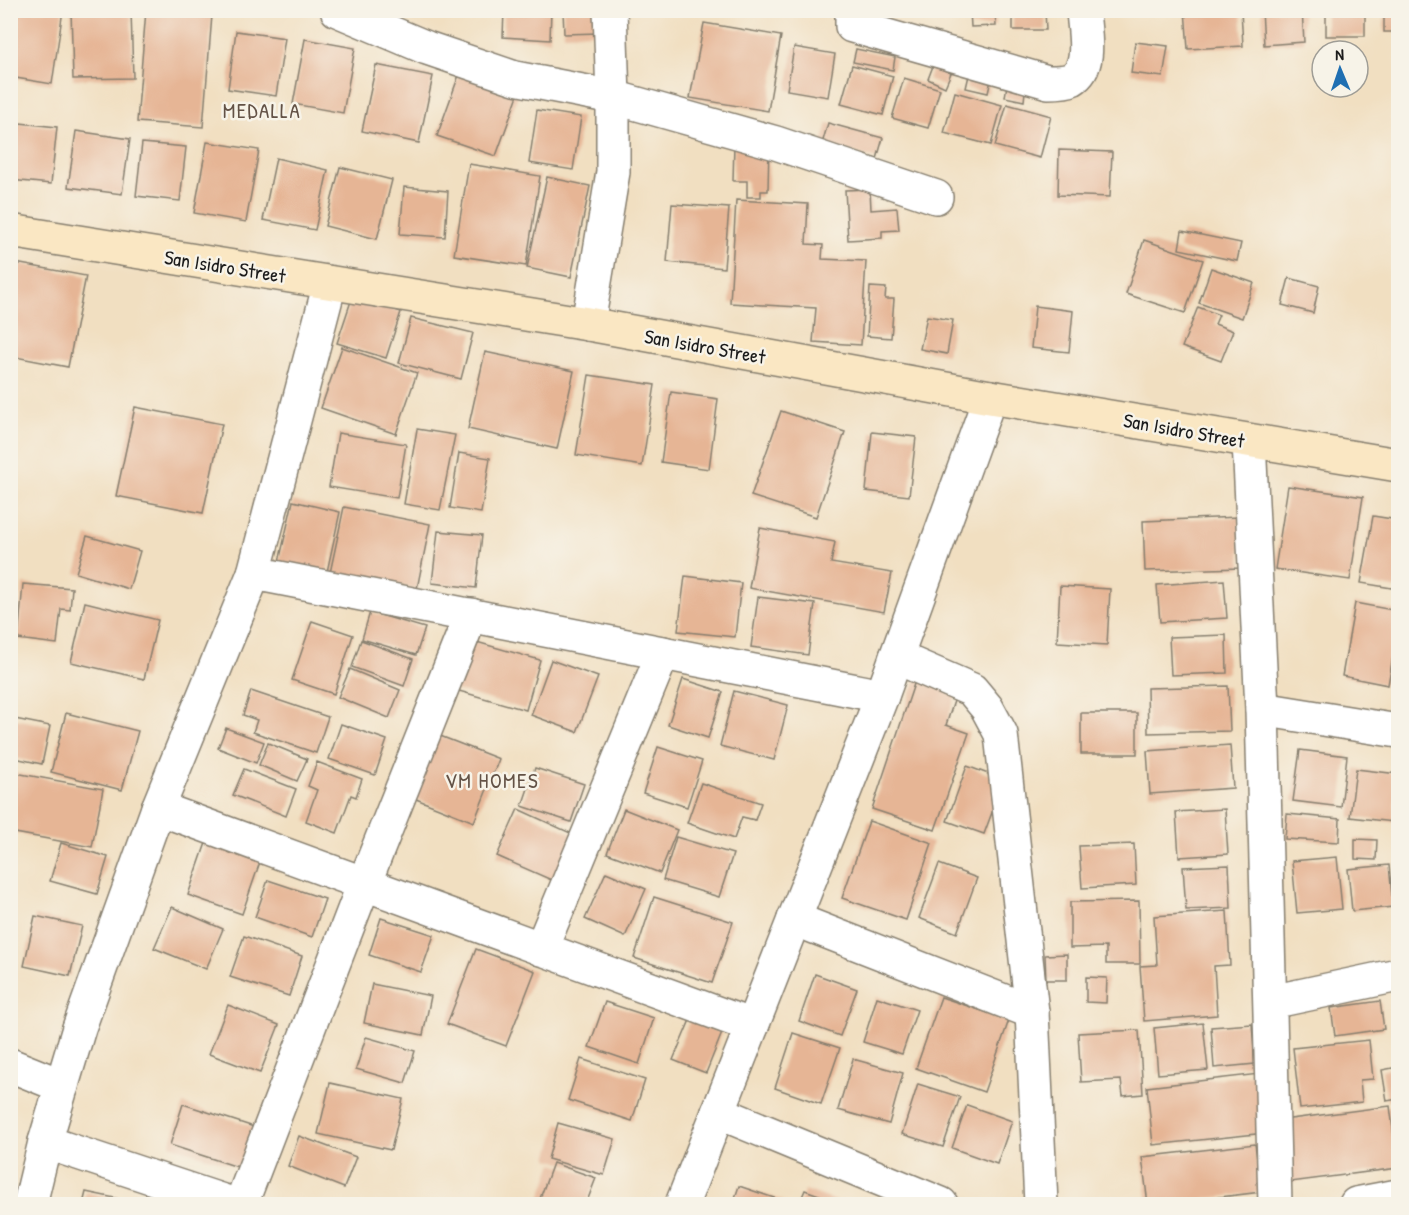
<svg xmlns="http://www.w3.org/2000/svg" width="1409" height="1215" font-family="'Patrick Hand',sans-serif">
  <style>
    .building { fill: #e6b595 }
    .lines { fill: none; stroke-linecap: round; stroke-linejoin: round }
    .street-casing { stroke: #867e6e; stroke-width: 36 }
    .secondary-casing { stroke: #867e6e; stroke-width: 36 }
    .street { stroke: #fff; stroke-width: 33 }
    .secondary { stroke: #fae7c3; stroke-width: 33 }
    .labels { text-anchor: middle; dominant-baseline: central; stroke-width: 5; stroke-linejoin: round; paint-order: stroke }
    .street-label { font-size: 20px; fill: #1c1c1c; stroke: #f7f3e8 }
    .neighbourhood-label { font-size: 21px; letter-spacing: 1.5px; fill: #635246; stroke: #f7f3e8 }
  </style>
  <rect width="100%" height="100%" fill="#f7f3e8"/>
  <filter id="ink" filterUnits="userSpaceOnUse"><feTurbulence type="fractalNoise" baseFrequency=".0167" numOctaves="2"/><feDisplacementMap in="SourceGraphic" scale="12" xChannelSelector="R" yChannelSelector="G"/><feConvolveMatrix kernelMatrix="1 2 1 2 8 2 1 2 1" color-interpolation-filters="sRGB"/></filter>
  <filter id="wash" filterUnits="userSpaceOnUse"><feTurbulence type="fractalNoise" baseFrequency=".008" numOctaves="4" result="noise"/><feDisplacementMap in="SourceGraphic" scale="24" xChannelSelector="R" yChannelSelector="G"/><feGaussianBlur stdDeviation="1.35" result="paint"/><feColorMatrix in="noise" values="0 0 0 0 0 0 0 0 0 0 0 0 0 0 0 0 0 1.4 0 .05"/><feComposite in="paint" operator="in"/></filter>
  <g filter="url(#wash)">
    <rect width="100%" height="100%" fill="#f1dfc1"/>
    <g id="blocks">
      <!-- building -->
      <g class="building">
        <polygon points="10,10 63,10 52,84 10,77"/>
        <polygon points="71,10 131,10 133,78 73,79"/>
        <polygon points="146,10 212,15 203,127 137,122"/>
        <polygon points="504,10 551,10 550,40 503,37"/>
        <polygon points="563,10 600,10 600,33 564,34"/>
        <polygon points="970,10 995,10 996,26 971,27"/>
        <polygon points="1013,10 1045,10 1046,30 1013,30"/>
        <polygon points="1185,10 1241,10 1243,46 1188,49"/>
        <polygon points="1262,10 1302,10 1304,42 1264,45"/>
        <rect x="1326" y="10" width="39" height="26"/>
        <rect x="1384" y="10" width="14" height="22"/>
        <polygon points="704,23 781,36 768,111 690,98"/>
        <polygon points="236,31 285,38 276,96 228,89"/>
        <polygon points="305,39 355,48 343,113 293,104"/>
        <polygon points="1135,42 1168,46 1163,77 1131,73"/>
        <polygon points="794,47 835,54 828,97 787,90"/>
        <polygon points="856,49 895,57 893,70 853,62"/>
        <polygon points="376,65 433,76 419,143 362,131"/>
        <polygon points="852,65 893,76 883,115 841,104"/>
        <polygon points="933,66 951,73 945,87 928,79"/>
        <polygon points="970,71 992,76 988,93 966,88"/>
        <polygon points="459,75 518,95 496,156 437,136"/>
        <polygon points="904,78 940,89 928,128 892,118"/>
        <polygon points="1008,79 1026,82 1024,101 1005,97"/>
        <polygon points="955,92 1002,105 991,145 944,133"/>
        <polygon points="1007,104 1051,116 1040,158 995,146"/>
        <polygon points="537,110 581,117 573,170 529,163"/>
        <polygon points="10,122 57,127 51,184 10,180"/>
        <polygon points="828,123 883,138 877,159 822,144"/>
        <polygon points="76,131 130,139 122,194 68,187"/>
        <polygon points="207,142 259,150 246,222 194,213"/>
        <polygon points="142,143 186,147 180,201 136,196"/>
        <polygon points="734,144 769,144 768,191 761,191 761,197 747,197 747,181 733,181"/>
        <polygon points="1059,150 1112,152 1110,197 1058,195"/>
        <polygon points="276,158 328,170 315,230 263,220"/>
        <polygon points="469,164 540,176 526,266 454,255"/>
        <polygon points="340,167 392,180 377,239 325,226"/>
        <polygon points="547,177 590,186 571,277 527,268"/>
        <polygon points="404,187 448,191 445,237 400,234"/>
        <polygon points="870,189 871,210 897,208 899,230 882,231 882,238 848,240 845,190"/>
        <polygon points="736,200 808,204 806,244 823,245 822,259 866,261 861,345 813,342 816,308 730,303"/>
        <polygon points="672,204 729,208 724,268 667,262"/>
        <polygon points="1182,231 1241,243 1237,261 1179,249"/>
        <polygon points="1144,240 1203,260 1185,313 1126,294"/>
        <polygon points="10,262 86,276 68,367 10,356"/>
        <polygon points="1211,268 1254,283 1242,318 1199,303"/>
        <polygon points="1289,278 1319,286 1313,313 1282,305"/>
        <polygon points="870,287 886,288 885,299 894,299 891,338 867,336"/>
        <polygon points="353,295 401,312 386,358 337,343"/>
        <polygon points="1035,306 1073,311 1069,352 1031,348"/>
        <polygon points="1198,307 1219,315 1215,324 1233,331 1221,361 1182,347"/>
        <polygon points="927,316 953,320 947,354 920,349"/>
        <polygon points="411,318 473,333 461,379 399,363"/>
        <polygon points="342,347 417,373 396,434 321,408"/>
        <polygon points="485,352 574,371 557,449 468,429"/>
        <polygon points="589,375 655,385 642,466 576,455"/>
        <polygon points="671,392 718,399 709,469 661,462"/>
        <polygon points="135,407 222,424 203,513 116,496"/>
        <polygon points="781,411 845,432 816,517 751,496"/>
        <polygon points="417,429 455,435 440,510 404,504"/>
        <polygon points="872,432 916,437 909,496 866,491"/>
        <polygon points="338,433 406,444 397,498 329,487"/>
        <polygon points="459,453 490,458 481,513 450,508"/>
        <polygon points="1288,486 1363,497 1350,580 1275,569"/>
        <polygon points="293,501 340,512 327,572 279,562"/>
        <polygon points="344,507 430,524 417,589 330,573"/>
        <polygon points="1373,516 1398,520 1398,589 1361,583"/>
        <polygon points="1239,517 1241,568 1145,571 1143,521"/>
        <polygon points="760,528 835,542 831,563 892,573 884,612 749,588"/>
        <polygon points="438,531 482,535 476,588 432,583"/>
        <polygon points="87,536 140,551 129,589 76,573"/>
        <polygon points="685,576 741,583 735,637 678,631"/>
        <polygon points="1224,580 1227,618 1160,622 1157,585"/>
        <polygon points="23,584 72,588 70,610 61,609 57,644 18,639"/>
        <polygon points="1060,586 1110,589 1107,645 1057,642"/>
        <polygon points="758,597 815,604 808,655 751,647"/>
        <polygon points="85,602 158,620 144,679 71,662"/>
        <polygon points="1355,603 1398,611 1398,628 1388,685 1342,676"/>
        <polygon points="370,612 425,628 416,655 362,639"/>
        <polygon points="312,621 353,635 334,694 292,680"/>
        <polygon points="1226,635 1227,673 1171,675 1169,637"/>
        <polygon points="466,639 540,660 526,710 452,689"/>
        <polygon points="361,640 413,659 404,686 352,667"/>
        <polygon points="551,660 598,677 577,732 531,715"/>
        <polygon points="350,669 400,690 389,718 338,697"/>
        <polygon points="917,675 958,689 946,725 969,733 935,830 872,809"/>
        <polygon points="683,679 723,692 708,738 668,725"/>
        <polygon points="1228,686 1230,731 1148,733 1147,688"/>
        <polygon points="251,691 328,717 316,753 253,732 257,720 243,715"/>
        <polygon points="734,691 788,705 774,760 720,746"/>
        <polygon points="66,713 138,731 122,790 51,772"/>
        <rect x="1081" y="713" width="56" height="41"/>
        <polygon points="10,718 50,726 42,764 10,757"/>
        <polygon points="341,724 387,740 375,775 329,759"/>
        <polygon points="226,728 264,742 256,763 218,748"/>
        <polygon points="430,732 499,759 474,822 406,795"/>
        <polygon points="268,743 307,759 297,781 259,765"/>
        <polygon points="1230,745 1233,788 1150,794 1147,751"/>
        <polygon points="658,747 702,761 687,807 643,793"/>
        <polygon points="1300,750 1347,756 1341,807 1293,801"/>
        <polygon points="317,762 362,779 356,797 351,795 337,833 306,821 317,790 308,786"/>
        <polygon points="967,766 1004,780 984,834 947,821"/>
        <polygon points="535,768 584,784 571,822 522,806"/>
        <polygon points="244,769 296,789 286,816 233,795"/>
        <polygon points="1356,769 1398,774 1393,822 1350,817"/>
        <polygon points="10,772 103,789 92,847 10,832"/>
        <polygon points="701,783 761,803 755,820 742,817 734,839 687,823"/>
        <polygon points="518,809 577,836 556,882 497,856"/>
        <polygon points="624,809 677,830 660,873 607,853"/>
        <polygon points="1225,809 1228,854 1179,857 1176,812"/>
        <polygon points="1287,814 1340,819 1339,842 1285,839"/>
        <polygon points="869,821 932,843 906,920 842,898"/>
        <polygon points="676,837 733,854 719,897 663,880"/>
        <polygon points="1355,839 1377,840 1376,860 1355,859"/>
        <polygon points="207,840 261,859 242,914 188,895"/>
        <polygon points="61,843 108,857 97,894 50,881"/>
        <polygon points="1134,844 1136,885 1082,888 1079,846"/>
        <polygon points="1337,857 1342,909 1297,913 1292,861"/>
        <polygon points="939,864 977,878 957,933 919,918"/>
        <polygon points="1229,865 1231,908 1186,910 1183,867"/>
        <polygon points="1389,865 1393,907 1352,911 1348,869"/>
        <polygon points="606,872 646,889 625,937 585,919"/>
        <polygon points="268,880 325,899 312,937 255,917"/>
        <polygon points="654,897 733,922 712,983 634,958"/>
        <polygon points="1139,901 1140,964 1106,964 1106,947 1070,948 1070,902"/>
        <polygon points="172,907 223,929 206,969 154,948"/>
        <polygon points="1227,911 1230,965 1214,966 1217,1015 1144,1021 1140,966 1157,965 1154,916"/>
        <polygon points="35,916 82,926 70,976 24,966"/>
        <polygon points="381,918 434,935 421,972 369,955"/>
        <polygon points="244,936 302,956 289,996 230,977"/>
        <polygon points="476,949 535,971 506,1046 447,1024"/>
        <polygon points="1067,954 1067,980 1046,980 1045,955"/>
        <polygon points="815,974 857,989 840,1036 799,1021"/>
        <polygon points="1086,977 1107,978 1106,1003 1086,1002"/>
        <polygon points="372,984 431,996 423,1035 364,1023"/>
        <polygon points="877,997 917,1010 902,1054 863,1042"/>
        <polygon points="941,997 1009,1020 984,1092 916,1068"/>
        <polygon points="1380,1001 1384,1029 1335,1036 1331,1008"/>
        <polygon points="605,1002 654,1018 639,1064 589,1047"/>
        <polygon points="228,1005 279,1025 260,1073 209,1054"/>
        <polygon points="690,1020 722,1033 706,1073 673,1060"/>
        <polygon points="1203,1023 1208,1070 1158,1074 1154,1028"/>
        <polygon points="1252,1024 1255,1064 1214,1068 1211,1027"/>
        <polygon points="1139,1030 1143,1094 1123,1096 1121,1080 1081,1082 1078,1033"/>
        <polygon points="793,1033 840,1048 821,1104 775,1088"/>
        <polygon points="366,1037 415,1051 405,1083 356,1069"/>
        <polygon points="1369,1040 1373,1079 1360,1080 1362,1102 1300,1109 1293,1048"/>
        <polygon points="581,1059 645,1080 632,1121 568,1100"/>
        <polygon points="853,1059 903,1073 889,1124 838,1110"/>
        <polygon points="1398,1067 1398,1099 1387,1101 1382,1070"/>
        <polygon points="1259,1074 1265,1133 1153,1145 1147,1087"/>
        <polygon points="330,1083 403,1099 391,1150 318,1134"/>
        <polygon points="918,1084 960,1097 943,1147 902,1134"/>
        <polygon points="183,1104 254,1127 241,1168 170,1145"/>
        <polygon points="967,1105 1012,1121 997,1164 952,1148"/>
        <polygon points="1390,1106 1398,1168 1291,1182 1283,1120"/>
        <polygon points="558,1123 615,1139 604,1175 548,1159"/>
        <polygon points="299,1136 356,1157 344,1188 288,1166"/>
        <polygon points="1255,1144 1261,1192 1204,1199 1205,1204 1148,1204 1142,1157"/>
        <polygon points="553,1163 596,1178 586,1204 538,1204"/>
        <polygon points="739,1186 783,1201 781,1204 733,1204"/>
        <polygon points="805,1190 844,1204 799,1204"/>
        <polygon points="86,1192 134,1202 134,1204 83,1204"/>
      </g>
    </g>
  </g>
  <g filter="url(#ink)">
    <use href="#blocks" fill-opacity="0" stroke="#867e6e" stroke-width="1.5"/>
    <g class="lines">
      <defs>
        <g id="street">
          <polyline points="337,10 427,48 515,78 613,97 776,143 936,197"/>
          <path d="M852 10V26L1048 82C1055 82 1066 82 1072 79 1093 67 1084 31 1083 10"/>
          <polyline points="588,324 613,172 613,97 610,10"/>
          <polyline points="1249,441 1262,709 1275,1204"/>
          <polyline points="254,573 882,696"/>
          <polyline points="896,657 972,690 987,708 1001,734 1032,1012 1041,1204"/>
          <polyline points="1262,709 1398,731"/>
          <polyline points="158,808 752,1026"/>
          <polyline points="794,919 1032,1012"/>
          <polyline points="541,949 663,653"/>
          <polyline points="1271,1002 1398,975"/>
          <polyline points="10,1065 62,1086"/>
          <polyline points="718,1112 941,1204"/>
          <polyline points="45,1142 232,1204"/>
          <polyline points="30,1204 45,1142 79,1028 158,808 254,573 330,283"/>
          <polyline points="241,1204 364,884 471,615"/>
          <polyline points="682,1204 882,696 990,397"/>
          <polyline points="1356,1204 1398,1196"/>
        </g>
        <polyline id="secondary" points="10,231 588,324 990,397 1398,465"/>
      </defs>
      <!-- street casing -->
      <use href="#street" class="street-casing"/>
      <!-- secondary casing -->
      <use href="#secondary" class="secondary-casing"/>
      <!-- street -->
      <use href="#street" class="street"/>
      <!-- secondary -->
      <use href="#secondary" class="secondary"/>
    </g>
  </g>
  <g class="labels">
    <!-- street labels -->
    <g class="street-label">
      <text transform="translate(225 266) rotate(9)">San Isidro Street</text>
      <text transform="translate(705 346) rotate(10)">San Isidro Street</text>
      <text transform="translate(1184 430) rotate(10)">San Isidro Street</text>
    </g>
    <!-- neighbourhood labels -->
    <g class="neighbourhood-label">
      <text x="262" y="110">MEDALLA</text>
      <text x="492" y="780">VM HOMES</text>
    </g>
  </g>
  <!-- margin -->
  <rect width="1409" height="1215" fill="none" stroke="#f7f3e8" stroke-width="36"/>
  <!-- north arrow -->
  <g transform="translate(1340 69) rotate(358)"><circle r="28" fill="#f7f3e8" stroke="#9f9d96" stroke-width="1.5"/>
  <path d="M0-4.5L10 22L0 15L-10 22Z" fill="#1f6fb2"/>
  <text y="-9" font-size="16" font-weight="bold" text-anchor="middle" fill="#1c1c1c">N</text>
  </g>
</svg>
